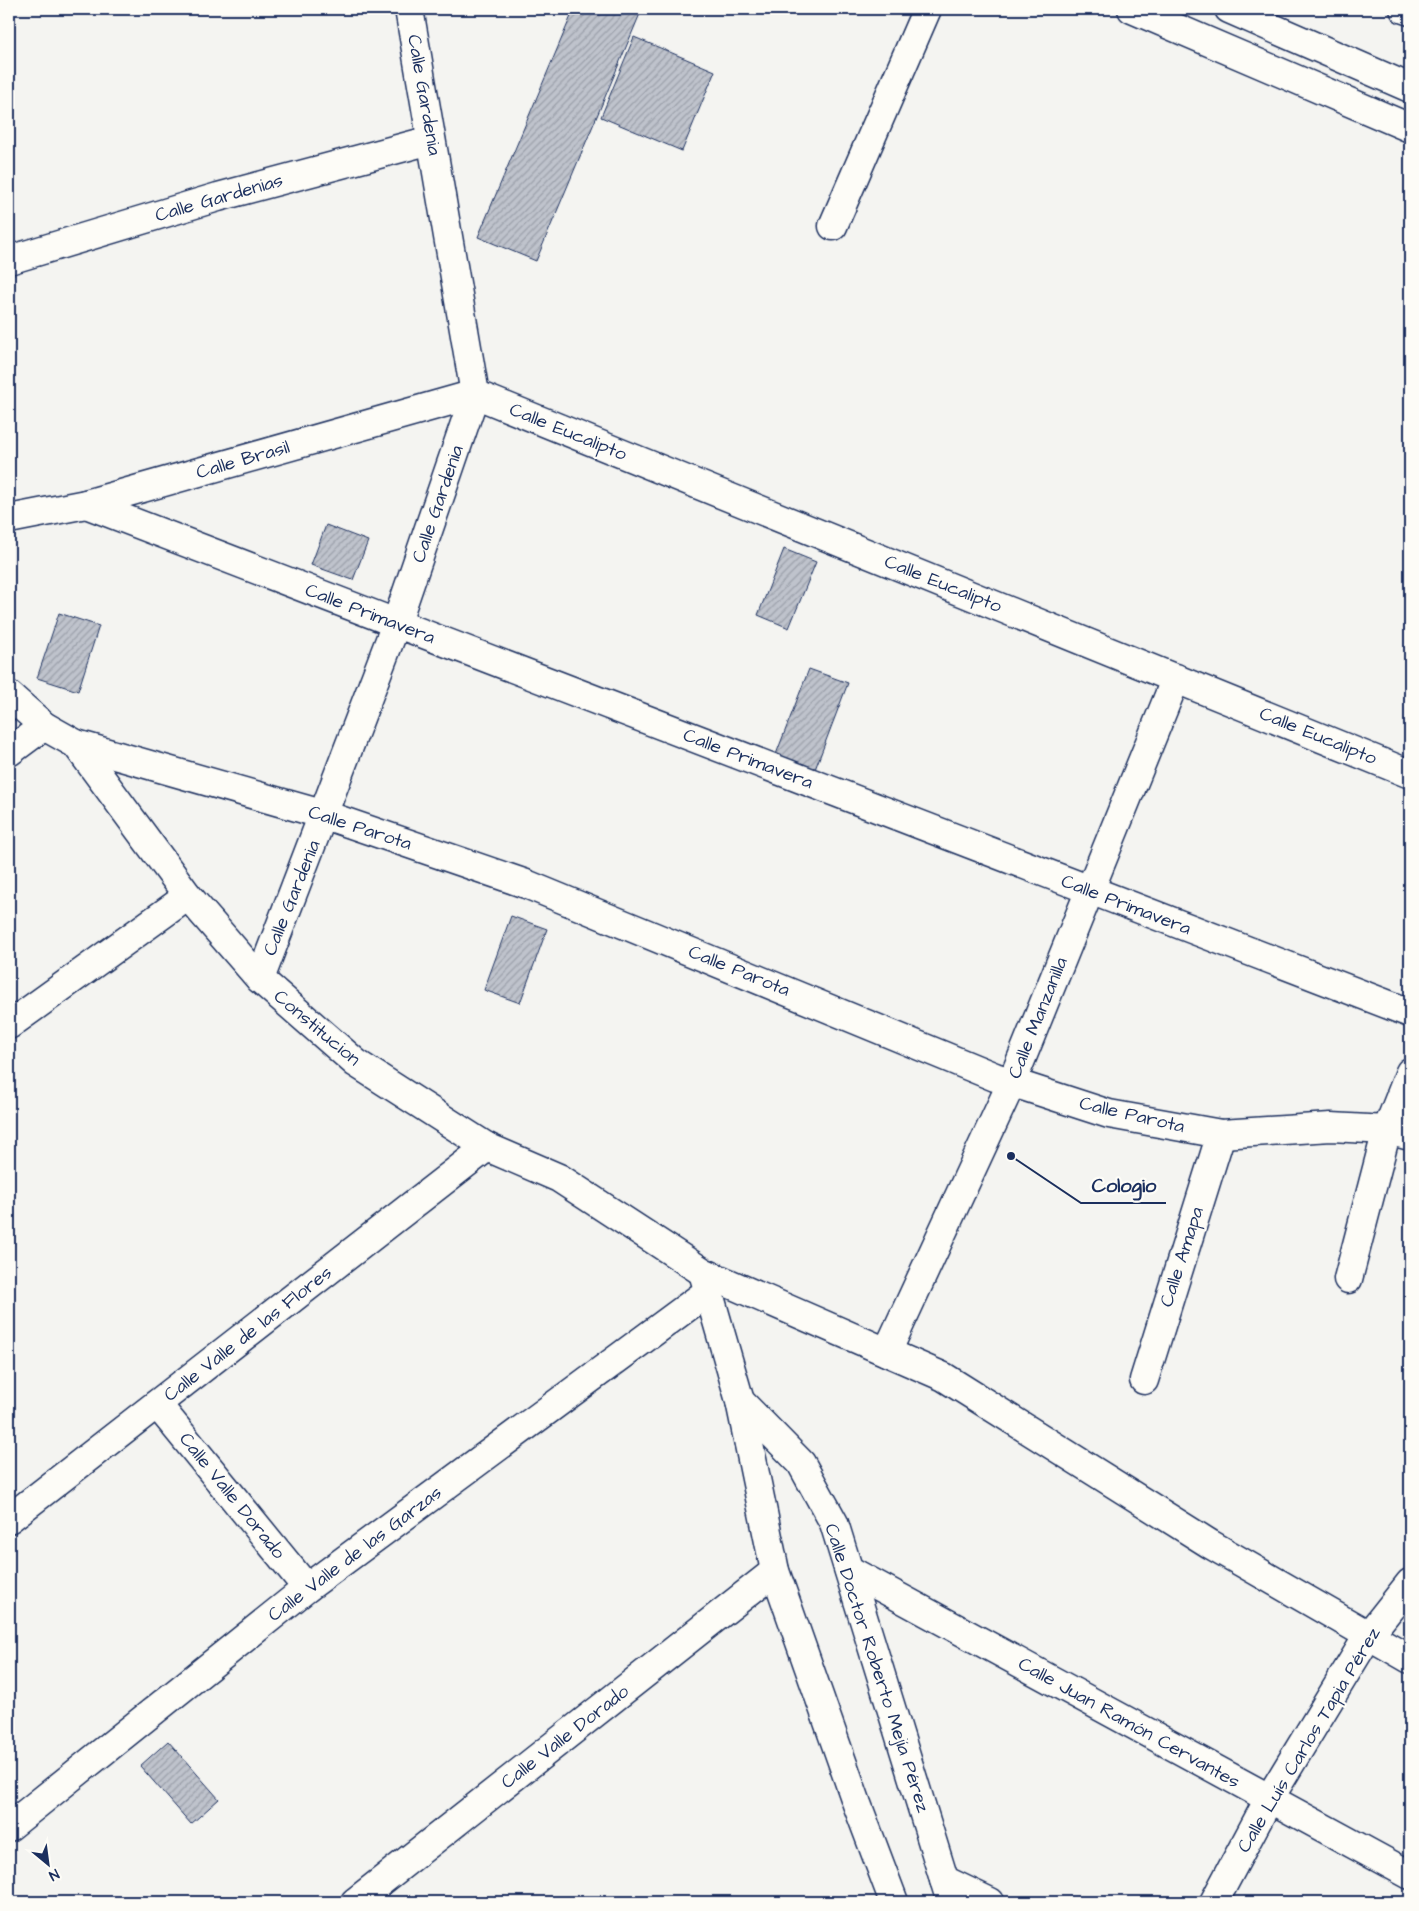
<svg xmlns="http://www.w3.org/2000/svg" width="1419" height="1911" font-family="'Architects Daughter',sans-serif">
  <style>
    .building { fill: url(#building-hatch); stroke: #1b2f5e }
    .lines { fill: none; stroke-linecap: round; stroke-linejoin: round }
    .minor-casing { stroke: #1b2f5e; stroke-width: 31 }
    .major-casing { stroke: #1b2f5e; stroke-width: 31 }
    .highway-casing { stroke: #1b2f5e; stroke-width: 31 }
    .minor { stroke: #fdfcf7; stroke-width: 28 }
    .major { stroke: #fdfcf7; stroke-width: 28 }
    .highway { stroke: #fdfcf7; stroke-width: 28 }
    .labels { text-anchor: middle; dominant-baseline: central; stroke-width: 4.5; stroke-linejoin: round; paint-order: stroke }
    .street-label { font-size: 19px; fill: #1b2f5e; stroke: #fdfcf7 }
    .leader { fill: none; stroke: #1b2f5e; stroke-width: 2 }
    .callout-dot { fill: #1b2f5e; stroke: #fdfcf7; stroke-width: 2 }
    .callout-label { font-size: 20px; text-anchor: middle; font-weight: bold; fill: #1b2f5e; stroke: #fdfcf7; stroke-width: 4.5; stroke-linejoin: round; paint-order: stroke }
  </style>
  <defs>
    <pattern id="building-hatch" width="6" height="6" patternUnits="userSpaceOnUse" patternTransform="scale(1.25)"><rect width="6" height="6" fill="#bfc3cc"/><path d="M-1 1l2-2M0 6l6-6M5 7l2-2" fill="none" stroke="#9a9fa9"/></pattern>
  </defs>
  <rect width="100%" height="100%" fill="#f4f4f1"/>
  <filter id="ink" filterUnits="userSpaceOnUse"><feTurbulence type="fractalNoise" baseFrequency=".02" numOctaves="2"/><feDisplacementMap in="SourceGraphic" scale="10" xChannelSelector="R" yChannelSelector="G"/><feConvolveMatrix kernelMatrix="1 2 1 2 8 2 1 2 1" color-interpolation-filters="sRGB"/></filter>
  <g filter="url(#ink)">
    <!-- building -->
    <g class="building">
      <polygon points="574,9 642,9 536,261 478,237"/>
      <polygon points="634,37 715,71 682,151 601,117"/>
      <polygon points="326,525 368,541 353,580 311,565"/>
      <polygon points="784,549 816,562 789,628 758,615"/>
      <polygon points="59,613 99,626 78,691 37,678"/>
      <polygon points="809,669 848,683 814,772 775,757"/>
      <polygon points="511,916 547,929 520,1003 484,990"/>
      <polygon points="168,1741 219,1799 191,1824 140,1766"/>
    </g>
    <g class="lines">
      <defs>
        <g id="minor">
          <polyline points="833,226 927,9"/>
          <polyline points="9,260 218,197 431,140"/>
          <polyline points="86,504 1410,1013"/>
          <polyline points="9,519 86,504 475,394 1410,774"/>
          <polyline points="9,695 44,726 76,744 188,896 260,979 356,1063 487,1147 559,1178 703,1272 944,1377 1210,1544 1410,1659"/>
          <polyline points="76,744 325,815 526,884 995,1077 1109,1114 1221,1134 1331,1127 1387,1130 1410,1136"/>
          <polyline points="9,752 44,726"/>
          <polyline points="260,979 396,624 475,394 409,9"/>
          <polyline points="9,1025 188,896"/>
          <polyline points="704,1276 740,1401 775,1571 857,1804 894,1902"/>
          <polyline points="1348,1279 1387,1130 1410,1072"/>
          <polyline points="887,1352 1012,1082 1176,678"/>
          <polyline points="1144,1380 1221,1134"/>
          <polyline points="740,1401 801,1463 834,1523 951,1902"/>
          <polyline points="157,1404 307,1588"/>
          <polyline points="9,1519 487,1147"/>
          <polyline points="849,1570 1410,1875"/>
          <polyline points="9,1827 307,1588 709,1291"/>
          <polyline points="944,1880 990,1902"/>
          <polyline points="355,1902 775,1571"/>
          <polyline points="1214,1902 1269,1799 1368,1636 1410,1583"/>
        </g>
        <polyline id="major" points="1132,9 1410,128"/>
        <g id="highway">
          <polyline points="1229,9 1410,88"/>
          <polyline points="1404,9 1410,11"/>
        </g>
      </defs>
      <!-- minor casing -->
      <use href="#minor" class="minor-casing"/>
      <!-- major casing -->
      <use href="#major" class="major-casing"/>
      <!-- highway casing -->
      <use href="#highway" class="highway-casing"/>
      <!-- minor -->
      <use href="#minor" class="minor"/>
      <!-- major -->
      <use href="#major" class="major"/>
      <!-- highway -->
      <use href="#highway" class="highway"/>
    </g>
  </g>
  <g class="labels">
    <!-- street labels -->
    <g class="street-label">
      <text transform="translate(424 95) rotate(80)">Calle Gardenia</text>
      <text transform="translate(219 198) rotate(-16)">Calle Gardenias</text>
      <text transform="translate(568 432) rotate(22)">Calle Eucalipto</text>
      <text transform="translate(243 460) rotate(-16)">Calle Brasil</text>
      <text transform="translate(438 504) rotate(-71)">Calle Gardenia</text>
      <text transform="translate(943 584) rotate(22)">Calle Eucalipto</text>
      <text transform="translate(370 614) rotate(21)">Calle Primavera</text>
      <text transform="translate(1318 736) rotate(22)">Calle Eucalipto</text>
      <text transform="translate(748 759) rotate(21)">Calle Primavera</text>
      <text transform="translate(360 828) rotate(18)">Calle Parota</text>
      <text transform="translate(292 898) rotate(-68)">Calle Gardenia</text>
      <text transform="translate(1126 905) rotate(21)">Calle Primavera</text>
      <text transform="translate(739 971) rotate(22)">Calle Parota</text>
      <text transform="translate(1038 1018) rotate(-68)">Calle Manzanilla</text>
      <text transform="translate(317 1028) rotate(40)">Constitucion</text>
      <text transform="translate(1132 1115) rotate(13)">Calle Parota</text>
      <text transform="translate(1182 1257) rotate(-72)">Calle Amapa</text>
      <text transform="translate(248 1334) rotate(-38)">Calle Valle de las Flores</text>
      <text transform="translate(232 1496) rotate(51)">Calle Valle Dorado</text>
      <text transform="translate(355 1554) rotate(-37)">Calle Valle de las Garzas</text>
      <text transform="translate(877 1668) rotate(72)">Calle Doctor Roberto Mejía Pérez</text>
      <text transform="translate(1129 1723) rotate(29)">Calle Juan Ramón Cervantes</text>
      <text transform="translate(565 1737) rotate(-38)">Calle Valle Dorado</text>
      <text transform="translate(1309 1740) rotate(-59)">Calle Luís Carlos Tapia Pérez</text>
    </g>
  </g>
  <!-- callouts -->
  <path class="leader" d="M1011 1156L1081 1203H1166"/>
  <circle class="callout-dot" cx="1011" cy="1156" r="5"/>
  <g class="callout-label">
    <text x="1124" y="1192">Cologio</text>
  </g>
  <!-- margin -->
  <rect width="1419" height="1911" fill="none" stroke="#fdfcf7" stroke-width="30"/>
  <rect x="15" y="15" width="1389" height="1881" fill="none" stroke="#1b2f5e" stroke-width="2" filter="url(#ink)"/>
  <!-- north arrow -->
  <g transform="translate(48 1864) rotate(151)" stroke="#fdfcf7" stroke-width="4" paint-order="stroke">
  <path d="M0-4L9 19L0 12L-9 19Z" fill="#1b2f5e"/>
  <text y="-8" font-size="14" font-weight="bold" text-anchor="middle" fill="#1b2f5e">N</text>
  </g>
</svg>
